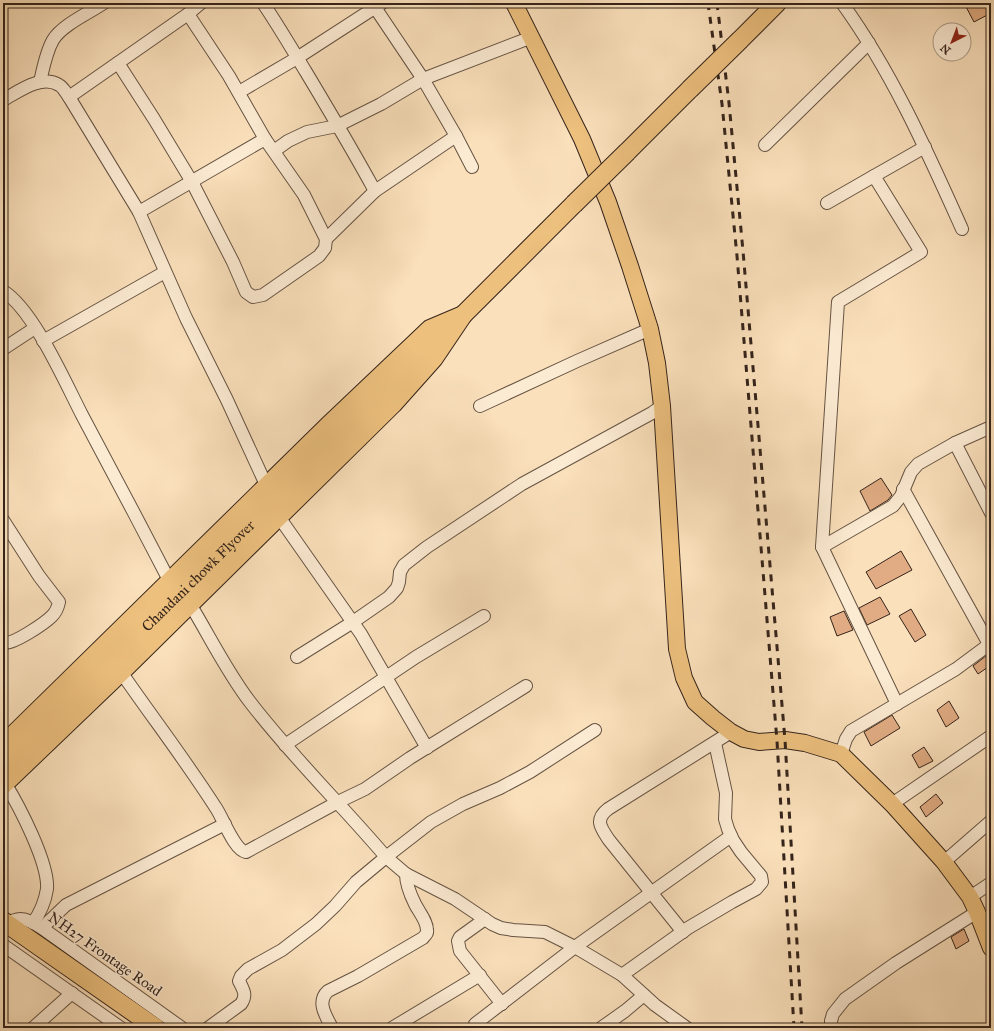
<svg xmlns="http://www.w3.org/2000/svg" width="994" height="1031" font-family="'IM FELL Great Primer',serif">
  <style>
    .building { fill: #e1ac83; stroke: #35241b }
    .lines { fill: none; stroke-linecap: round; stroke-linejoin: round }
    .minor-casing { stroke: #665343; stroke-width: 14 }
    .major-casing { stroke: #35241b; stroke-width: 18 }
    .highway-casing { stroke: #35241b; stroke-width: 20 }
    .minor { stroke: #fcebd3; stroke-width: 12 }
    .major { stroke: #edc07e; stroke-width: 16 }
    .highway { stroke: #edc07e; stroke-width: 18 }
    .rail { stroke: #35241b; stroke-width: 3; stroke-dasharray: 7 7; stroke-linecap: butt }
    .highway-bridge-casing { stroke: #35241b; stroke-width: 20; stroke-linecap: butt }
    .highway-bridge { stroke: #edc07e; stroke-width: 18 }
    .labels { text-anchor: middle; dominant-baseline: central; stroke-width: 3; stroke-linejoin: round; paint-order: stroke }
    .street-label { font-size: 15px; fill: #35241b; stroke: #fcebd3 }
  </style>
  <rect width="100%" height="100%" fill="#fae0bb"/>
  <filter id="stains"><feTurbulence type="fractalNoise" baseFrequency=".005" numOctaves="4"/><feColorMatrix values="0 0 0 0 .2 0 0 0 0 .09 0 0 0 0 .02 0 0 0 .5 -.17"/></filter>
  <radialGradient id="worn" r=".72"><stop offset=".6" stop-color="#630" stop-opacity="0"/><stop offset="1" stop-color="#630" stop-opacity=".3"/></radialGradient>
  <!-- building -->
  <g class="building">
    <polygon points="964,3 991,3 991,13 974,22"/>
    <polygon points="881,478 892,495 888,500 870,511 860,491"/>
    <polygon points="901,551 912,570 876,589 866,572"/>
    <polygon points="880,597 890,614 867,625 859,608"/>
    <polygon points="911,609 926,635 915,642 899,616"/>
    <polygon points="844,611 853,630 837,636 830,617"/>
    <polygon points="991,652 991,665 978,674 973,666"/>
    <polygon points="949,701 959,718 946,727 937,710"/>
    <polygon points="892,715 900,728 871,746 864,732"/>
    <polygon points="924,747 933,761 919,768 912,755"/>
    <polygon points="936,794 943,803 926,817 920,807"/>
    <polygon points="964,929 969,941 956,949 951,937"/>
  </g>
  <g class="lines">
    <defs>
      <g id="minor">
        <path d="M263 3C278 25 292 49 306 72 330 112 353 151 375 191"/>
        <polyline points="372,3 423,79 456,136 472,167"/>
        <path d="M842 3C892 72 927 151 962 229"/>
        <polyline points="118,63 154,119 192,182 233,262 246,292 253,297 263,295 319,256 325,248 326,239 304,195 265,139 229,76 188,14"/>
        <path d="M40 82C43 69 46 52 53 40 62 25 89 13 104 3"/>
        <polyline points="239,92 297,58 382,3"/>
        <polyline points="69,97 188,14 201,3"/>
        <path d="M3 100C18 92 41 74 59 85 63 87 66 93 69 97L139 212 186 318 227 400 267 487"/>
        <polyline points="765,145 869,43"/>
        <polyline points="274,151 288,141 307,132 337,126 381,104 423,79 532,37"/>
        <polyline points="874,176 925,147"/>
        <polyline points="827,203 874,176 921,252 838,302 822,547 897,704"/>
        <polyline points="139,212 265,139"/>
        <polyline points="326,239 375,191 456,136"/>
        <path d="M3 291C33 309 65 382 82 415 112 471 141 526 170 582"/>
        <polyline points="43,341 165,272"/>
        <polyline points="3,349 35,328"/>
        <polyline points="480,406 577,361 650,329"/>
        <polyline points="955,443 991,513"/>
        <polyline points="903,489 989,644"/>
        <polyline points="279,517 361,634 427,748"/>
        <path d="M3 520 39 576 59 602C58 607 57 611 52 616 45 623 13 645 3 643"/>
        <polyline points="822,547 893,506 901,496 911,472 918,464 955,443 991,427"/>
        <path d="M190 604C210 637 227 672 250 702 292 757 342 805 386 857L406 874 455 899 492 924 501 928 513 930 545 932 575 947 622 975 655 1005 687 1028"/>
        <polyline points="297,657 353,622 389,597 397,588 399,582 400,572 404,565 427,547 522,484 652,413 662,406"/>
        <path d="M121 672C152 717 186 761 216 808 223 818 234 850 246 852L338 802 365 789 410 758 526 686"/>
        <polyline points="285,745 416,657 484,616"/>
        <polyline points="841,754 846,739 851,731 956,669 991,643"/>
        <path d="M5 783C19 806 49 863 47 889 45 902 40 913 33 923"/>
        <polyline points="892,804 991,736"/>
        <polyline points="944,862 991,821"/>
        <polyline points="970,897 991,883"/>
        <polyline points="485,919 460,937 458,941 460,951 502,1004"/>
        <path d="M8 924C20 914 30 921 42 928L182 1028"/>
        <polyline points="42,928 66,905 225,824"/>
        <path d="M683 932 609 840C601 828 594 820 608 809L731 732"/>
        <polyline points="3,945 121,1028"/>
        <polyline points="622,975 688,928 732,902 756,889 762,882 761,876 741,852 733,840 728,829 725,819 726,793 715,743"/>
        <polyline points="475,1024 575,947 731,836"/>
        <polyline points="33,1028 72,993"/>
        <path d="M208 1028 241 1004C247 995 244 991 239 981L241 976 248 969 282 950 316 924 335 906 356 882 386 857 431 822 463 804 500 788 530 772 595 730"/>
        <path d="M332 1028C326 1016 316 1002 328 991L358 976 423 938C425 935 428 934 427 930 427 921 419 912 415 904 410 894 406 885 406 874"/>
        <polyline points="392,1028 480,975"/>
        <polyline points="601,1028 625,1011 644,995"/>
        <polyline points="831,1028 831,1021 833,1014 845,999 896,963 977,912"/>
      </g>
      <g id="major">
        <polyline points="514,3 582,139 608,202 630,266 650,329 657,363 662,406 677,649 684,678 695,702 713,718 731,732 744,739 759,742 785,740 805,743 841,754 892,804 944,862 970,897 977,912 991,948"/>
        <path id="s1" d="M3 768 444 334"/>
      </g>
      <g id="highway">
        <polyline points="740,40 777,3"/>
        <polyline points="627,152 690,89"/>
        <polyline points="3,745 329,425 430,329 463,315"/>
        <polyline points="3,785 121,672 393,404 434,358 463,315 574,204"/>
        <polyline points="3,921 156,1028"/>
      </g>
    </defs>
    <!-- minor casing -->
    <use href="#minor" class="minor-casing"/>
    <!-- major casing -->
    <use href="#major" class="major-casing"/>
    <!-- highway casing -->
    <use href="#highway" class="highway-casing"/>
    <!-- minor -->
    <use href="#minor" class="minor"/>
    <!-- major -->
    <use href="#major" class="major"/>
    <!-- highway -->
    <use href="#highway" class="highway"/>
    <!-- rail -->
    <g class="rail">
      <polyline points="708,3 722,104 737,256 777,741 794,1028"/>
      <polyline points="717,3 729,103 743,251 785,740 802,1028"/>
    </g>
    <defs>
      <g id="highway-bridge">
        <polyline points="690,89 740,40"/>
        <polyline points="574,204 627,152"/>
      </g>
    </defs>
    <!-- highway-bridge casing -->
    <use href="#highway-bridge" class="highway-bridge-casing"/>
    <!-- highway-bridge -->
    <use href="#highway-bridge" class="highway-bridge"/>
  </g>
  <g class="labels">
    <!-- street labels -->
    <g class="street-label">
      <text stroke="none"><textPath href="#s1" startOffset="274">Chandani chowk Flyover</textPath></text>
      <text transform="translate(105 954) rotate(35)">NH27 Frontage Road</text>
    </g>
  </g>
  <!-- margin -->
  <rect width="994" height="1031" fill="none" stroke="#fae0bb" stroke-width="16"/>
  <rect x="4" y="4" width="986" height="1023" fill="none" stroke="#35241b" stroke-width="2"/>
  <rect x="8" y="8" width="978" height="1015" fill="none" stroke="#35241b"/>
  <!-- north arrow -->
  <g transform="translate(952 42) rotate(222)"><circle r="19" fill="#fcebd3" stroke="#ac9b89"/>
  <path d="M0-3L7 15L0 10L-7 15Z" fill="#8f2418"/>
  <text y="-6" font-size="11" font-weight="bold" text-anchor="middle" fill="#35241b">N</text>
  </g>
  <rect width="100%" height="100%" filter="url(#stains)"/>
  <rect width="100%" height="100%" fill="url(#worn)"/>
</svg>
